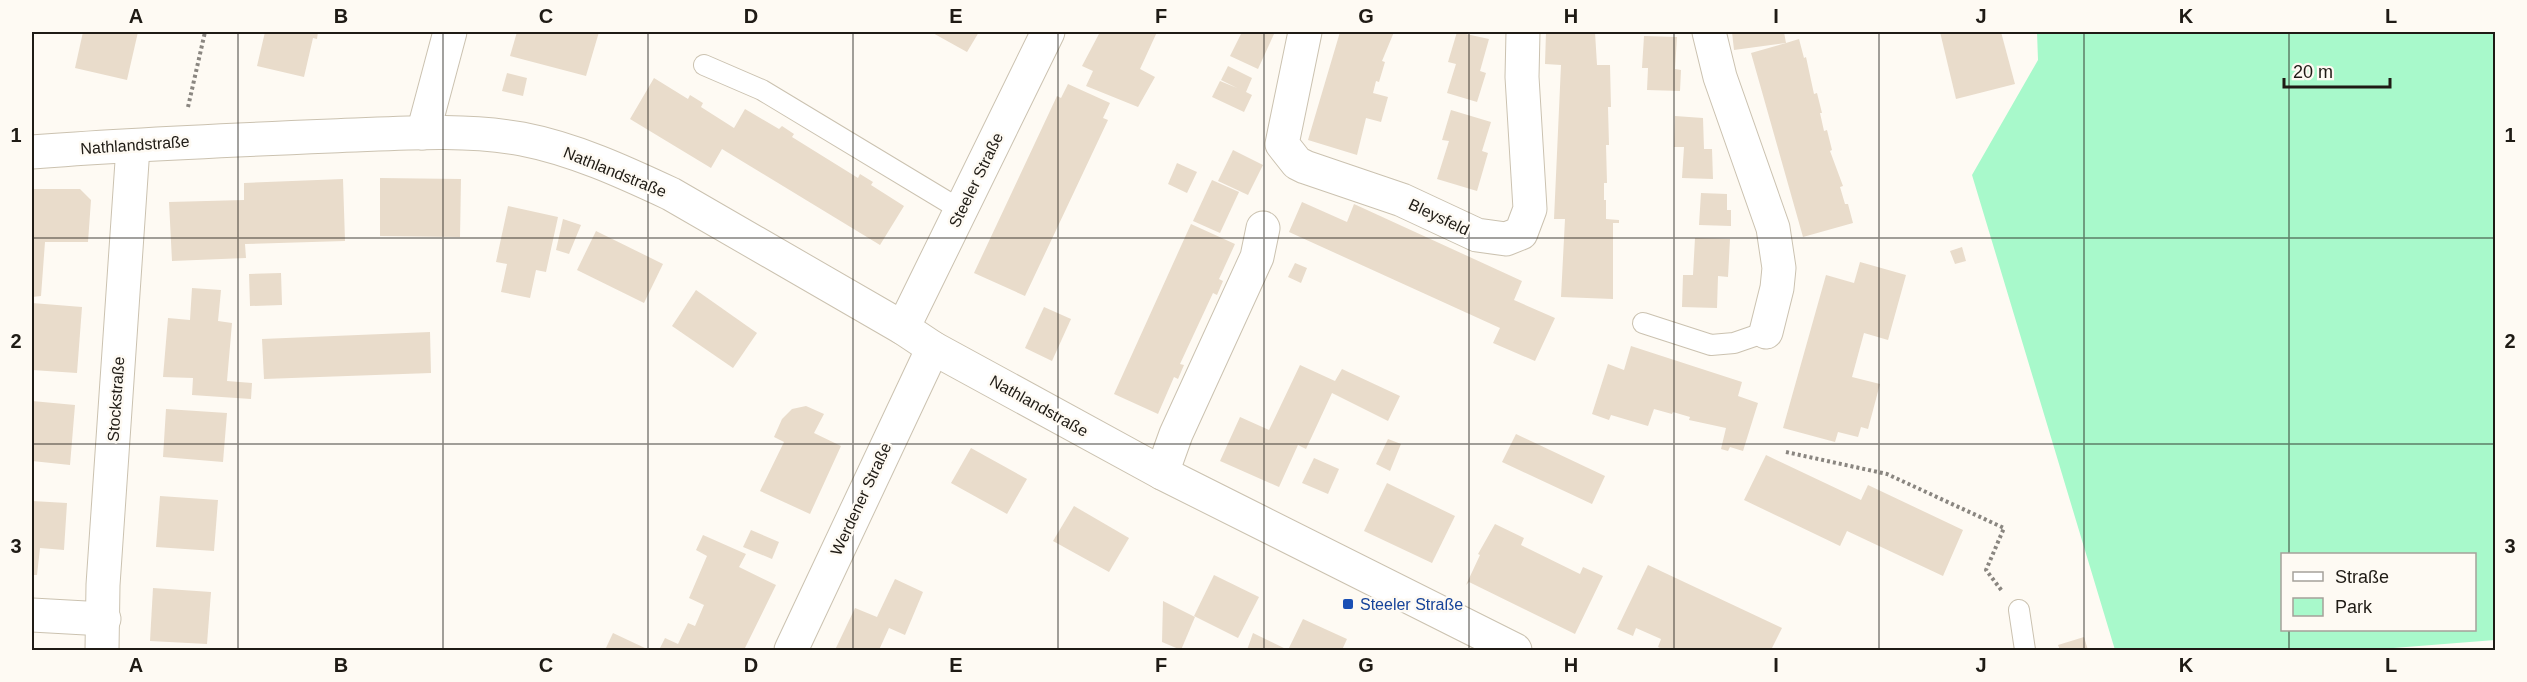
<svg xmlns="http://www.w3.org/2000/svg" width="2527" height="682" font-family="Arial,sans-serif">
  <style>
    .green { fill: #a8f9cb; fill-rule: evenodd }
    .building { fill: #e9dccb }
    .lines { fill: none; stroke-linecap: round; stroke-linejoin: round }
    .service-casing { stroke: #cbc2b0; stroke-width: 22 }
    .minor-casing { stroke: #cbc2b0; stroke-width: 35 }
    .tertiary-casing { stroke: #cbc2b0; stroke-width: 35 }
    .path { stroke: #8a8680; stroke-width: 4; stroke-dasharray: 3 3; stroke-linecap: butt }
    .service { stroke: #fff; stroke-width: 20 }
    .minor { stroke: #fff; stroke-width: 33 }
    .tertiary { stroke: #fff; stroke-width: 33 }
    .grid { fill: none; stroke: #1f1b15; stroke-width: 1.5; stroke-opacity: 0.55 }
    .transit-dot { fill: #1a4fb4; stroke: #fefaf3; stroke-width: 2 }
    .labels { text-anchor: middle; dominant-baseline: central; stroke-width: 5; stroke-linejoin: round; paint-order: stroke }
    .street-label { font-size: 16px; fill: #1f1b15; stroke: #fefaf3 }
    .transit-label { font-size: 16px; fill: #164399; stroke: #fefaf3; text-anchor: start }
    .neatline { fill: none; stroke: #1f1b15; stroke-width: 2 }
    .grid-label { font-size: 20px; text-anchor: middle; font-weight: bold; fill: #1f1b15 }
  </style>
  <rect width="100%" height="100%" fill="#fefaf3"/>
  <!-- green -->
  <path class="green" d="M2037 32H2495V640L2368 650H2115L1972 175 2038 60ZM2282 554H2474V630H2282Z"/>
  <!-- building -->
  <g class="building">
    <polygon points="83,32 138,32 127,80 75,68"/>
    <polygon points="265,32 318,32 317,39 313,38 304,77 257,66"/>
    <polygon points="517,32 599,32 586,76 510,56"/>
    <polygon points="931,32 979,32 967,52"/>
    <polygon points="1100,32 1157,32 1140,69 1155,77 1138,107 1086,86 1093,71 1082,66"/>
    <polygon points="1242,32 1274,34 1258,69 1230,56"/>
    <polygon points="1340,32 1394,32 1382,61 1385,62 1379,82 1376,81 1373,93 1388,97 1381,122 1366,118 1357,155 1308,140"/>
    <polygon points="1457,32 1489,39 1480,71 1486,73 1477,102 1447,93 1456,64 1448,62"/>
    <polygon points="1546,32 1595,32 1597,65 1610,65 1611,107 1608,107 1609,145 1606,145 1607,183 1604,183 1604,200 1606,200 1606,219 1619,220 1619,223 1613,223 1613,299 1561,297 1565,219 1554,219 1561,65 1545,64"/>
    <polygon points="1732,32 1784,32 1786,43 1799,39 1804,58 1806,57 1814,94 1817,93 1822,113 1820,113 1824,131 1827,130 1832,150 1830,151 1843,186 1840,187 1845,204 1848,204 1853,223 1803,237 1751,53 1786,43 1734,50"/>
    <polygon points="1940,32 2001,32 2015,84 1956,99"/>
    <polygon points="1644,36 1677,37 1675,69 1681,70 1680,91 1647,90 1648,68 1642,68"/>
    <polygon points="1228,66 1252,78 1246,92 1252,95 1244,112 1212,97 1220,81 1237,88 1221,80"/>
    <polygon points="507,73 527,78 523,96 502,91"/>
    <polygon points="654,78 688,99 690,95 703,103 701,107 734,128 745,109 779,129 782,126 794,134 792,137 858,178 860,174 873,182 871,185 904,206 880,245 722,149 711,168 630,119"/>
    <polygon points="1068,84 1110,103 1103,118 1108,120 1025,296 974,273 1057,96 1061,98"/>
    <polygon points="1451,110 1491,122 1482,151 1488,153 1477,191 1437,179 1449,141 1442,140"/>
    <polygon points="1675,116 1703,118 1704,149 1712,149 1713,179 1682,178 1684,147 1674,147"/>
    <polygon points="1233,150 1263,165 1248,195 1218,181"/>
    <polygon points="1177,163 1197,172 1187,193 1168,184"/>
    <polygon points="380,178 461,179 460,237 380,236"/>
    <polygon points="343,179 345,241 245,244 246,258 172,261 169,202 244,200 244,183"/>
    <polygon points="1212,180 1239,192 1220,233 1193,221"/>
    <polygon points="32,189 80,189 91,200 88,242 45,242 41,296 32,297"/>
    <polygon points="1701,193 1727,194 1727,210 1731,210 1731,226 1699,225"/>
    <polygon points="1302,202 1347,222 1354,204 1522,281 1514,300 1555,318 1535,361 1493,343 1500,328 1289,232"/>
    <polygon points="508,206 558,217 546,272 536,270 530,298 501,292 507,264 496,262"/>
    <polygon points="563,219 581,225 569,254 556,250"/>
    <polygon points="1191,224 1235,244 1219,279 1223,281 1217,295 1213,293 1180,364 1184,365 1178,379 1174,377 1158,414 1114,394"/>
    <polygon points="596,231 663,264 644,303 577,270"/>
    <polygon points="1695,238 1730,239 1728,277 1718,276 1717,308 1682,307 1683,275 1693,275"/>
    <polygon points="1962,247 1966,261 1955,264 1950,251"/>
    <polygon points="1860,262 1906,275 1888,340 1864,333 1852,377 1880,384 1868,429 1861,427 1858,437 1838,432 1835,442 1783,428 1826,275 1854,283"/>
    <polygon points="1295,263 1307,268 1301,283 1288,277"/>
    <polygon points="281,273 282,305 250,306 249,274"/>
    <polygon points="192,288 221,290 218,321 232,323 227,381 252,383 251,399 192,395 193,378 163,377 168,318 190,320"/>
    <polygon points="696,290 757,333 733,368 672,326"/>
    <polygon points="32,303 82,307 77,373 32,370"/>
    <polygon points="1044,307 1071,319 1052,361 1025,348"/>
    <polygon points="430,332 431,373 264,379 262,339"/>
    <polygon points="1631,346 1742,382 1738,396 1758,403 1743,451 1730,447 1728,451 1721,449 1726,428 1689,420 1690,417 1673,412 1672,414 1654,409 1648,426 1611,415 1609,420 1592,414 1608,364 1624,370"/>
    <polygon points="1300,365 1335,381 1342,369 1400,396 1388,421 1332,393 1306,449 1298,445 1279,487 1220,461 1240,417 1269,430"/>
    <polygon points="32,401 75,405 70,465 32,461"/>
    <polygon points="806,406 824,414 814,433 841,446 810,514 760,491 784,442 774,437 782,419 792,409"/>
    <polygon points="166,409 227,413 223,462 163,457"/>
    <polygon points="1516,434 1605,476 1592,504 1502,462"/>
    <polygon points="1388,439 1401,444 1390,471 1376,464"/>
    <polygon points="971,448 1027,479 1007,514 951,483"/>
    <polygon points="1766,455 1861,500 1868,485 1963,530 1943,576 1847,531 1840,546 1744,500"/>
    <polygon points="1314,458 1339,469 1328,494 1302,483"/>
    <polygon points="1387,483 1455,516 1432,563 1364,531"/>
    <polygon points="160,496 218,500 214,551 156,547"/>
    <polygon points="32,501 67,503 64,550 40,548 37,575 32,575"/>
    <polygon points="1074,506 1129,538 1109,572 1053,541"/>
    <polygon points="1495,524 1524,538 1521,545 1580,574 1583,567 1603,576 1575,634 1469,582 1466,585 1480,555 1478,554"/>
    <polygon points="751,530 779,542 772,559 743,547"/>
    <polygon points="703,535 746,554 739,567 776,585 744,650 659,650 665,638 678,644 688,623 695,626 704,605 689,598 707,556 696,550"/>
    <polygon points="1648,565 1782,628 1771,650 1665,650 1658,647 1661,639 1636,628 1633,636 1617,629"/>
    <polygon points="1214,575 1259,597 1238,638 1194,616"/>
    <polygon points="895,579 923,592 905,635 889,628 879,650 835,650 855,608 877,617"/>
    <polygon points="153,588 211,592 207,644 150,641"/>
    <polygon points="1163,601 1195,617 1181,650 1162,642"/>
    <polygon points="1303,619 1347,639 1342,650 1247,650 1253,633 1288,650"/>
    <polygon points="613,633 647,649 646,650 605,650"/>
    <polygon points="2084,637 2088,650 2060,650 2058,645"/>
  </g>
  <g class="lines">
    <defs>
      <g id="service">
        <polyline points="704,65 762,90 961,210"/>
        <polyline points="1643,323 1711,345 1734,343 1766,332"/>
        <polyline points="2019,610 2025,650"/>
      </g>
      <g id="minor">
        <polyline points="1305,32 1282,144 1297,163 1305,167 1402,200 1477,235 1506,239 1521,233 1530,209 1522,77 1523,32"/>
        <polyline points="1709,32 1720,77 1773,228 1779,268 1777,288 1766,332"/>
        <polyline points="423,133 450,32"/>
        <polyline points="903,328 1048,32"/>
        <polyline points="1162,473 1176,434 1257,257 1263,228"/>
        <polyline points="32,615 104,619"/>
        <polyline points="102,650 103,585 133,147"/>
        <polyline points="791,650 933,348"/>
      </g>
      <path id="tertiary" d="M32 152C131 144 231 140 331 136 394 134 460 128 522 139 574 149 624 172 671 194L903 328 933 348 1162 473 1515 650"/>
    </defs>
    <!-- service casing -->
    <use href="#service" class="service-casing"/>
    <!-- minor casing -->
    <use href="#minor" class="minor-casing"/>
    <!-- tertiary casing -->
    <use href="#tertiary" class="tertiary-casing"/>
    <!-- path -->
    <g class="path">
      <polyline points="188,107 205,32"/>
      <polyline points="1786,452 1887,474 2004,528 1986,570 2002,591"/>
    </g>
    <!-- service -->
    <use href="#service" class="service"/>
    <!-- minor -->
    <use href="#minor" class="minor"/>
    <!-- tertiary -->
    <use href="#tertiary" class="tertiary"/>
  </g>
  <!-- grid -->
  <path class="grid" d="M238 32V650M443 32V650M648 32V650M853 32V650M1058 32V650M1264 32V650M1469 32V650M1674 32V650M1879 32V650M2084 32V650M2289 32V554M32 238H2496M32 444H2496M2289 630V650"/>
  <!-- markers -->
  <rect class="transit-dot" x="1342" y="598" width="12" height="12" rx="3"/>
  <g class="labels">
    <!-- street labels -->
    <g class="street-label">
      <text transform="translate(135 145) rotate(-4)">Nathlandstraße</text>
      <text transform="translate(615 172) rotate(22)">Nathlandstraße</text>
      <text transform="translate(976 180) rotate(-64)">Steeler Straße</text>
      <text transform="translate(1439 217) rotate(25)">Bleysfeld</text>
      <text transform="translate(116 399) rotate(-86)">Stockstraße</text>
      <text transform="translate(1039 406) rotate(29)">Nathlandstraße</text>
      <text transform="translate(861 499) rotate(-65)">Werdener Straße</text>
    </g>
    <!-- transit labels -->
    <g class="transit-label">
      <text x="1360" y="604">Steeler Straße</text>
    </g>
  </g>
  <!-- border -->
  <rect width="2527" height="682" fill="none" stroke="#fefaf3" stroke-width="66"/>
  <!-- legend -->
  <rect x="2281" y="553" width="195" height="78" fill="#fefaf3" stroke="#a5a19a" stroke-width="1.5"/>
  <rect x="2293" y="572" width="30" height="9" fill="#ffffff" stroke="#a5a19a" stroke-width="1.5"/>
  <text x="2335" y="583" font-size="18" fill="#1f1b15">Straße</text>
  <rect x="2293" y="598" width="30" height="18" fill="#a8f9cb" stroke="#a5a19a" stroke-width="1.5"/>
  <text x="2335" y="613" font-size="18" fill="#1f1b15">Park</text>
  <!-- scale -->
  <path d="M2284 78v9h106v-9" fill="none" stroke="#1f1b15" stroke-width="3"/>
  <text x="2293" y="78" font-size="18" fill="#1f1b15" stroke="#fefaf3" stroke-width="4.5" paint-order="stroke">20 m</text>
  <rect x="33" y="33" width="2461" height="616" class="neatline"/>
  <g class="grid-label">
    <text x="136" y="23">A</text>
    <text x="341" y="23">B</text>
    <text x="546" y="23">C</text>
    <text x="751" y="23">D</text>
    <text x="956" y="23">E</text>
    <text x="1161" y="23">F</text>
    <text x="1366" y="23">G</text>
    <text x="1571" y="23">H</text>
    <text x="1776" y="23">I</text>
    <text x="1981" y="23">J</text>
    <text x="2186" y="23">K</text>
    <text x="2391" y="23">L</text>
    <text x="16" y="142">1</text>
    <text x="2510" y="142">1</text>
    <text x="16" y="348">2</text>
    <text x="2510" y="348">2</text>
    <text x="16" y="553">3</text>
    <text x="2510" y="553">3</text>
    <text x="136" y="672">A</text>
    <text x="341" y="672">B</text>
    <text x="546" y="672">C</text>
    <text x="751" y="672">D</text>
    <text x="956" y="672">E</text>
    <text x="1161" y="672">F</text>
    <text x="1366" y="672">G</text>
    <text x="1571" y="672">H</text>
    <text x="1776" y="672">I</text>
    <text x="1981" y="672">J</text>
    <text x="2186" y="672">K</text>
    <text x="2391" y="672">L</text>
  </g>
</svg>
